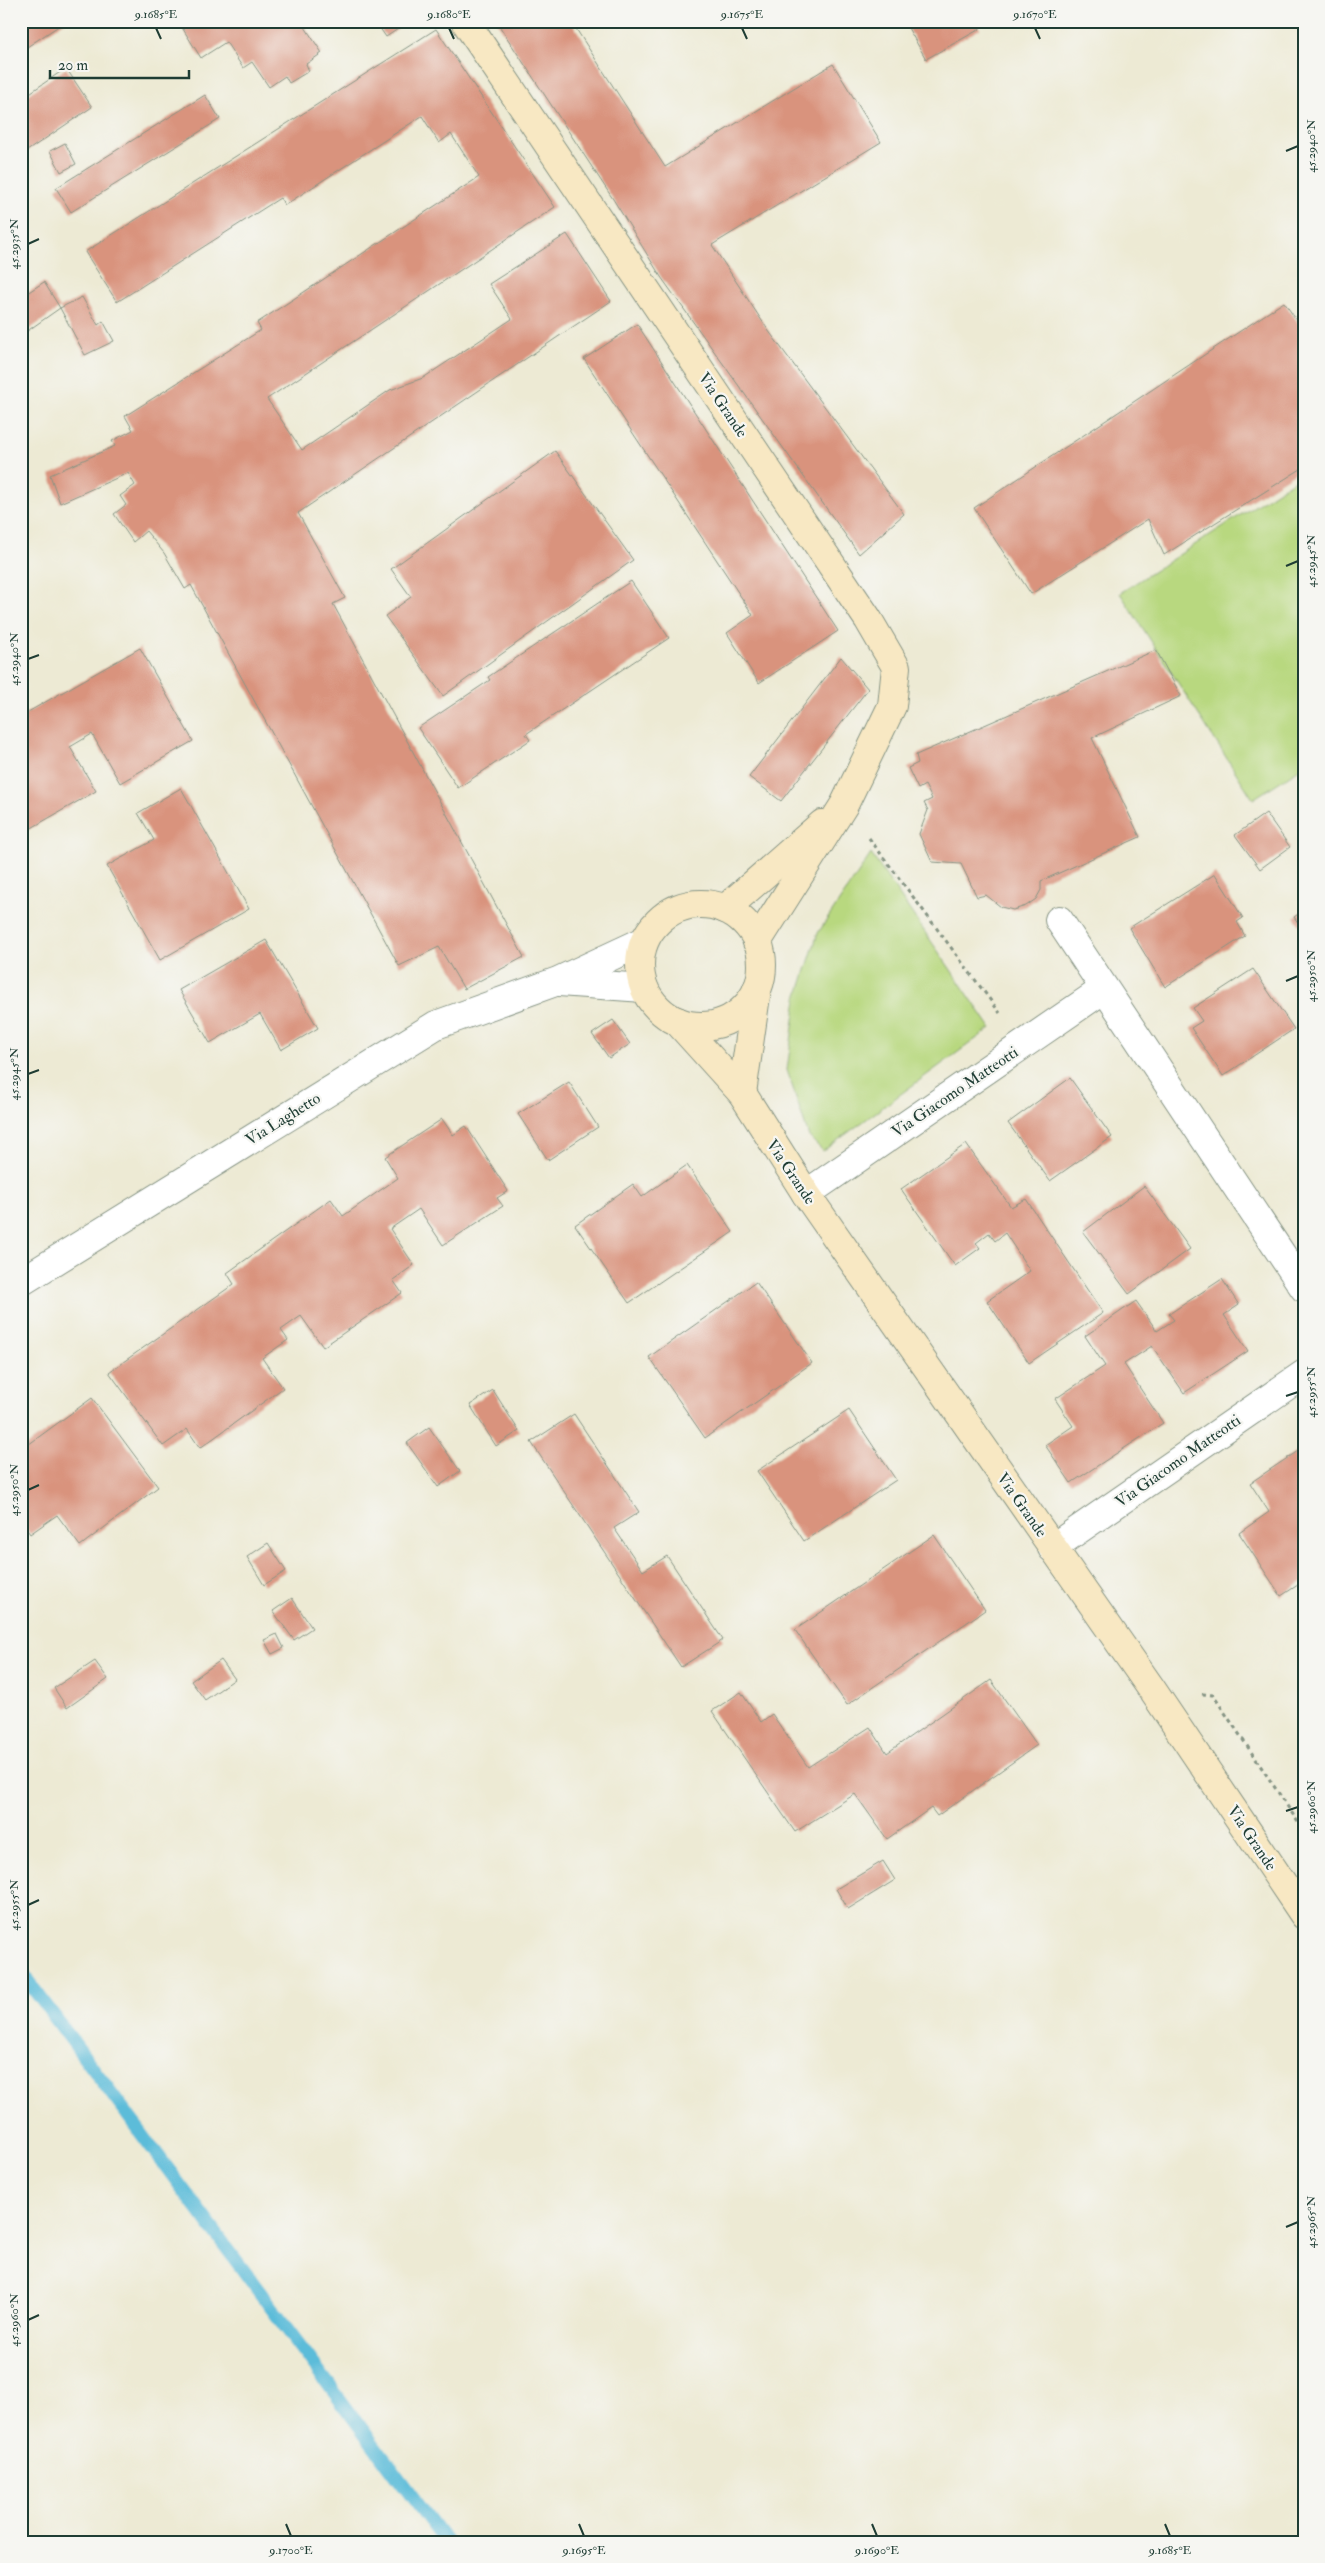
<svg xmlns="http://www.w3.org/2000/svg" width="1325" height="2563" font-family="'IM FELL Double Pica',serif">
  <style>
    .green { fill: #b8d87f; stroke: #6c8a5a }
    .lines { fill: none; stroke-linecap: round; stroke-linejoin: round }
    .stream { stroke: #5bbcd9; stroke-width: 14 }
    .building { fill: #d9937d }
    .street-casing { stroke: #869484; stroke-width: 30 }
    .secondary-casing { stroke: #869484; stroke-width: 30 }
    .path { stroke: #869484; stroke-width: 3; stroke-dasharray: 4 4; stroke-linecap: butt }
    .street { stroke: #fff; stroke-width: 28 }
    .secondary { stroke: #f8e8c3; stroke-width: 28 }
    .ticks { fill: none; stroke: #1f3d34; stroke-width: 2 }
    .labels { text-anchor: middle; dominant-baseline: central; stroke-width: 4.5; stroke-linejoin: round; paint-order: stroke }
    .street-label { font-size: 16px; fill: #1f3d34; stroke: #f6f6f2 }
    .neatline { fill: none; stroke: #1f3d34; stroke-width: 2 }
    .ticks-label { font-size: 12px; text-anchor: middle; fill: #1f3d34 }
  </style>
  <rect width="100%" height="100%" fill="#f6f6f2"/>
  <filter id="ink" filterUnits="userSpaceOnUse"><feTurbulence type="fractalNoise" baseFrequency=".02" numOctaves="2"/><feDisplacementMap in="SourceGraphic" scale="10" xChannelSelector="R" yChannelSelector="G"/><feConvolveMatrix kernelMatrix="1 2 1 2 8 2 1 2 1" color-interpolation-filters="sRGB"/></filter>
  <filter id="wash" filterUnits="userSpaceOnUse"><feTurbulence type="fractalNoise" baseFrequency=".0096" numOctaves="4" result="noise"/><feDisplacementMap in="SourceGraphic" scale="20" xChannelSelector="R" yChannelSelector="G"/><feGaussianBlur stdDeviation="1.12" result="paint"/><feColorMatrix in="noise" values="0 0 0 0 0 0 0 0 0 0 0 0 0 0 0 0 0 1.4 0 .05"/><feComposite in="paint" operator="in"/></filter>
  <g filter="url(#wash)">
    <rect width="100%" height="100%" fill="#edead4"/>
    <!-- green -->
    <g class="green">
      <polygon points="1304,474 1304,766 1253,799 1120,593"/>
      <polygon points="871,854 991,1028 823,1151 809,1137 787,1070 797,998 818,933"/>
    </g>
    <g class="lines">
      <!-- stream -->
      <polyline class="stream" points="21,1972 446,2542"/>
    </g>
    <g id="blocks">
      <!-- building -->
      <g class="building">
        <polygon points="21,21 66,21 21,51"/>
        <polygon points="178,21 307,21 309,25 305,27 322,53 306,64 309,71 289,83 285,76 269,87 252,62 243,68 226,42 201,58"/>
        <polygon points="375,21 410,21 386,37"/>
        <polygon points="496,21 571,21 665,167 833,64 881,142 712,245 768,330 904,514 859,554 661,277 613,199"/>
        <polygon points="904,21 976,21 980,29 926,59"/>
        <polygon points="436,29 555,207 267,399 302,450 390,390 423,378 512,319 489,284 567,234 611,301 298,513 345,598 333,604 524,957 464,989 439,947 399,966 191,585 185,589 164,553 146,531 133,542 114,514 126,505 120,496 135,485 128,473 60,503 50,475 115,446 112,441 133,430 125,416 261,330 257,323 479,177 451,134 439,143 422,116 285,205 280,198 117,302 85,252"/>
        <polygon points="66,68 92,107 21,155 21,99"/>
        <polygon points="205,95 220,119 71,212 56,188"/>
        <polygon points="65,143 76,164 61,172 50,151"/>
        <polygon points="44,282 60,308 23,334 21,297"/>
        <polygon points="82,297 98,325 103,321 114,341 85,355 60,308"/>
        <polygon points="1284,302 1304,331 1304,467 1164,555 1148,519 1031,594 974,508"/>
        <polygon points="637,324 838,631 759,683 727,633 753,615 584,359"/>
        <polygon points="555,451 633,560 443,696 385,616 411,597 391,569"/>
        <polygon points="631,581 669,638 526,734 530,740 458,788 418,728 490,680 488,677"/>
        <polygon points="140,648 193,741 120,783 92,734 70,747 96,791 21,834 21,716"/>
        <polygon points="1156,650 1181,696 1092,738 1140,837 1041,881 1041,890 1036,899 1026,906 1013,910 1001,907 986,895 977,897 961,864 932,862 919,834 928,810 924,803 932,799 925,785 918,789 908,768 918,763 916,755"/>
        <polygon points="841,657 868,689 781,801 749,777"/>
        <polygon points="181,788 249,909 160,960 107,866 154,840 138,813"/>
        <polygon points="1266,813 1290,847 1260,869 1235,835"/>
        <polygon points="1215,874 1243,918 1237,922 1245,936 1165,987 1129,928"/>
        <polygon points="1304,910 1304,931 1294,917"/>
        <polygon points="266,940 318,1028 281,1050 260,1014 210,1043 179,990"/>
        <polygon points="1253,969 1294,1029 1223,1076 1191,1028 1202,1021 1193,1008"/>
        <polygon points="613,1020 630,1044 609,1058 592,1034"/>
        <polygon points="1070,1078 1112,1137 1050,1181 1008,1123"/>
        <polygon points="569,1082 598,1127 548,1160 518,1114"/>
        <polygon points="442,1119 453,1135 466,1126 508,1191 497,1198 503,1206 443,1245 419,1209 390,1229 414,1265 393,1280 402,1293 323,1347 301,1316 281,1330 288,1340 262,1358 283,1388 200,1448 187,1429 163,1446 109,1372 234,1284 227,1273 331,1199 343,1216 398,1178 385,1157"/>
        <polygon points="966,1144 1011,1207 1026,1199 1103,1313 1029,1363 987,1301 1030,1271 1005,1233 995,1241 989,1233 976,1243 980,1248 955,1266 901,1189"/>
        <polygon points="687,1165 733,1232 629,1303 575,1225 633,1184 642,1197"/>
        <polygon points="1144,1186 1190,1249 1129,1294 1083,1232"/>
        <polygon points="1222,1279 1239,1305 1224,1315 1248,1351 1184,1393 1152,1346 1124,1364 1163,1423 1071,1483 1045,1445 1073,1426 1055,1399 1105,1366 1085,1336 1136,1301 1157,1331 1174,1320 1169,1314"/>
        <polygon points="756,1282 812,1363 705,1438 649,1357"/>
        <polygon points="493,1390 519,1431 496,1446 470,1405"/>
        <polygon points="92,1398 158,1487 80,1546 57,1515 30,1534 25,1527 21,1530 21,1450"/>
        <polygon points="849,1410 896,1480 804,1541 757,1471"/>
        <polygon points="574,1414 639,1512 614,1528 643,1571 667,1556 723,1640 681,1667 531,1442"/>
        <polygon points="429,1427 460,1471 438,1487 407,1443"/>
        <polygon points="1304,1447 1304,1581 1281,1596 1239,1533 1269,1512 1250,1483"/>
        <polygon points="934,1535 985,1610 847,1705 795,1630"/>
        <polygon points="268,1543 286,1571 264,1585 247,1557"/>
        <polygon points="292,1598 312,1628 294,1640 273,1611"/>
        <polygon points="277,1634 284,1648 272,1654 264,1640"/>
        <polygon points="221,1660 235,1679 205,1700 191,1681"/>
        <polygon points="95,1661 108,1679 67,1708 54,1688"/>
        <polygon points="991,1680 1037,1745 937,1816 931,1808 887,1839 855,1794 795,1832 712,1711 741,1692 761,1722 772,1714 808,1767 870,1727 887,1753"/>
        <polygon points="883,1861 895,1880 848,1909 836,1889"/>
      </g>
    </g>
  </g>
  <g filter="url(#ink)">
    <use href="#blocks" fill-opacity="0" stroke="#869484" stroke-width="1"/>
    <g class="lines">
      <defs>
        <g id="street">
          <polyline points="1059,920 1304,1288"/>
          <polyline points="559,982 644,988"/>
          <polyline points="806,1194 1104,989"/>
          <polyline points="21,1282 436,1025 558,981 644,941"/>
          <polyline points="1052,1548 1304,1374"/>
        </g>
        <g id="secondary">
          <polyline points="465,21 868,619 896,667 892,706 844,805 757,942"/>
          <circle cx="701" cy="965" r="61"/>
          <polyline points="725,909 822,824"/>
          <polyline points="677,1021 742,1093 806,1194 1151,1688 1304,1915"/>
          <polyline points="742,1093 757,989"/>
        </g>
      </defs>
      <!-- street casing -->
      <use href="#street" class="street-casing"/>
      <!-- secondary casing -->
      <use href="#secondary" class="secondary-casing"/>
      <!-- path -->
      <g class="path">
        <polyline points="869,838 1000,1013"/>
        <polyline points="1202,1694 1213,1695 1304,1831"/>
      </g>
      <!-- street -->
      <use href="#street" class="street"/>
      <!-- secondary -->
      <use href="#secondary" class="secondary"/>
    </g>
  </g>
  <!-- ticks -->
  <path class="ticks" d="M156 28 161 39M449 28 454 39M742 28 747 39M1035 28 1040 39M1286 151 1298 146M28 244 39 239M1286 566 1298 561M28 659 39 655M1286 981 1298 976M28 1074 39 1070M1286 1396 1298 1392M28 1490 39 1485M1286 1811 1298 1807M28 1905 39 1900M1286 2227 1298 2222M28 2320 39 2315M286 2524 291 2536M579 2524 584 2536M872 2524 877 2536M1165 2524 1170 2536"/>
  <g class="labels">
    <!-- street labels -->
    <g class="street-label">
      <text transform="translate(723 405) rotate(56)">Via Grande</text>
      <text transform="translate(955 1092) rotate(-34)">Via Giacomo Matteotti</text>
      <text transform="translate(283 1119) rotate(-32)">Via Laghetto</text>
      <text transform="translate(791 1172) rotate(56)">Via Grande</text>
      <text transform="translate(1178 1461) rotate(-35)">Via Giacomo Matteotti</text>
      <text transform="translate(1022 1505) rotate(55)">Via Grande</text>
      <text transform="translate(1252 1838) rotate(56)">Via Grande</text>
    </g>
  </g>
  <!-- margin -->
  <rect width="1325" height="2563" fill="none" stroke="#f6f6f2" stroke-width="55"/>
  <!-- scale -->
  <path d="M50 70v8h139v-8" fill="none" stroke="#1f3d34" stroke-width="2.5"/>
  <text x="58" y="70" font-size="15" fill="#1f3d34" stroke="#f6f6f2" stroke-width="4" paint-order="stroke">20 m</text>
  <rect x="28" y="28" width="1270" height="2508" class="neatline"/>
  <g class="ticks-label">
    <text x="156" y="18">9.1685°E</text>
    <text x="449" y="18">9.1680°E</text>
    <text x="742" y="18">9.1675°E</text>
    <text x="1035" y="18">9.1670°E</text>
    <text transform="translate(1311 146) rotate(-90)" y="4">45.2940°N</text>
    <text transform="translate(14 244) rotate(-90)" y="4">45.2935°N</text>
    <text transform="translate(1311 561) rotate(-90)" y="4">45.2945°N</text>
    <text transform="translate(14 659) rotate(-90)" y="4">45.2940°N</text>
    <text transform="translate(1311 976) rotate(-90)" y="4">45.2950°N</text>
    <text transform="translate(14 1074) rotate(-90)" y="4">45.2945°N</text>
    <text transform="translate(1311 1392) rotate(-90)" y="4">45.2955°N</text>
    <text transform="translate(14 1490) rotate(-90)" y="4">45.2950°N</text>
    <text transform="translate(1311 1807) rotate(-90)" y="4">45.2960°N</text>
    <text transform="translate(14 1905) rotate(-90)" y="4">45.2955°N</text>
    <text transform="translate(1311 2222) rotate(-90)" y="4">45.2965°N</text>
    <text transform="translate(14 2320) rotate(-90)" y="4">45.2960°N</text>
    <text x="291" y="2554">9.1700°E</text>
    <text x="584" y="2554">9.1695°E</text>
    <text x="877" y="2554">9.1690°E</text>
    <text x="1170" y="2554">9.1685°E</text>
  </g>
</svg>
